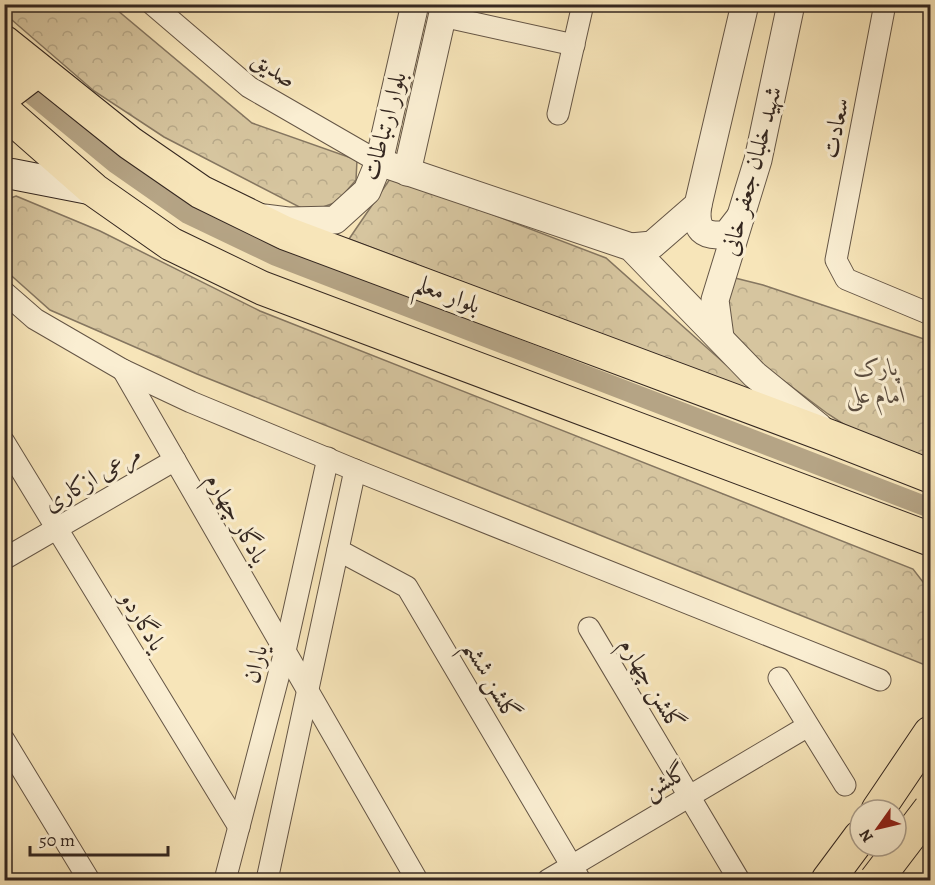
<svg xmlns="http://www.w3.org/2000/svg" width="935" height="885" font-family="Alegreya,Amiri,serif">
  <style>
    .park { fill: url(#park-crowns); stroke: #857660; stroke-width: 1.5 }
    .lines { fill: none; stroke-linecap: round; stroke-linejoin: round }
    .canal { stroke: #b5a485; stroke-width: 20 }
    .minor-casing { stroke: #655646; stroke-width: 23 }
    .tertiary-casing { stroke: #655646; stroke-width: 29 }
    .secondary-casing { stroke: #342720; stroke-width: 32 }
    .primary-casing { stroke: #342720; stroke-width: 35 }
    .minor { stroke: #faeed2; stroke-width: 21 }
    .tertiary { stroke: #faeed2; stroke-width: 27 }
    .secondary { stroke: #faeed2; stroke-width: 30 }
    .primary { stroke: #f7e5b9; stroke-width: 33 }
    .primary-bridge-casing { stroke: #342720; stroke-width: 35; stroke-linecap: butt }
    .primary-bridge { stroke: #f7e5b9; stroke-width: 33 }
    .labels { text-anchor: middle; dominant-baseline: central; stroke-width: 6; stroke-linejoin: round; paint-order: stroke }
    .street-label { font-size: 24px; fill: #342720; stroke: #faeed2 }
    .park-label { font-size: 24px; font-style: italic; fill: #5c4e40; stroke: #faeed2 }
  </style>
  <defs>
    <pattern id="park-crowns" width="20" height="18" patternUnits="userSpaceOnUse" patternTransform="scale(1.5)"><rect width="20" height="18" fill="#d6c59f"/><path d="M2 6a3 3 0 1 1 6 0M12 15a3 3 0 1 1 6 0" fill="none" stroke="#b8a989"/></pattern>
  </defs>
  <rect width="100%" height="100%" fill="#f7e5b9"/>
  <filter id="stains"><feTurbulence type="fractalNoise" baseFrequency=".00333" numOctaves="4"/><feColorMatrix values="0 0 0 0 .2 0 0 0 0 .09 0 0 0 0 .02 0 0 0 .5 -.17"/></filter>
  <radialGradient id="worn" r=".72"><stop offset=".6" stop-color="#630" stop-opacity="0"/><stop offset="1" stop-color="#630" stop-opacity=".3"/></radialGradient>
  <!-- park -->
  <g class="park">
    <polygon points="5,5 111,5 252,123 357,160 356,180 337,202 309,212 164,137 94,91 5,14"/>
    <polygon points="392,176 606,258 760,395 349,239"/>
    <polygon points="16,196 100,231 260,311 913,569 930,591 930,667 197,374 50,310 5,270 5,200"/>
    <polygon points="735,278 763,285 930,341 930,462 874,444 828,414 764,366 738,345 722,313"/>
  </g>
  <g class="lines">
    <!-- canal -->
    <polyline class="canal" points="29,92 115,163 188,214 276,256 930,508"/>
    <defs>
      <g id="minor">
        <polyline points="152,4 249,87 379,162"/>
        <polyline points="885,4 836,260 846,279 930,314"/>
        <polyline points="442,16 574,45"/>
        <polyline points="558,114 583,4"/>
        <polyline points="4,292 35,319 123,370 191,402 355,470 880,680"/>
        <polyline points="123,370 417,880"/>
        <polyline points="4,442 239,827"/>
        <polyline points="338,550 407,587 580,880"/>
        <polyline points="4,559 175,460"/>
        <polyline points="589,628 739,880"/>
        <polyline points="779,678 845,785"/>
        <polyline points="4,740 89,880"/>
        <polyline points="225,880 285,651 328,458"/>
        <polyline points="267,880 355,470"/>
        <polyline points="548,880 808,726"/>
      </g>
      <g id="tertiary">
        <polyline points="379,162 631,247 755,375 819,427"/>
        <polyline points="407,172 445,4"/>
        <path d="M698 205C694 229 703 238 727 234L741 216"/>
        <polyline points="264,218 288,221 335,220 367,191 379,162 415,4"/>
        <polyline points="631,247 652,245 698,205 745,4"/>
        <polyline points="720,337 715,300 758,160 791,4"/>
      </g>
      <polyline id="secondary" points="4,174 12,174 94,190"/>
      <g id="primary">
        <polyline points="4,42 130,143 201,192 285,233 831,437 930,476"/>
        <polyline points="4,96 38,70"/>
        <polyline points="4,111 94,190 171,244 262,288 930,539"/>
        <polyline points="878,810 930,733"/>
        <polyline points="828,880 860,837"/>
      </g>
    </defs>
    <!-- minor casing -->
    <use href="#minor" class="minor-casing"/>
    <!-- tertiary casing -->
    <use href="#tertiary" class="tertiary-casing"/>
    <!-- secondary casing -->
    <use href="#secondary" class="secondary-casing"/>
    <!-- primary casing -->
    <use href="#primary" class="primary-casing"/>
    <!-- minor -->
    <use href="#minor" class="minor"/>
    <!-- tertiary -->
    <use href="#tertiary" class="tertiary"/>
    <!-- secondary -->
    <use href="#secondary" class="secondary"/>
    <!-- primary -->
    <use href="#primary" class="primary"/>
    <defs>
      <polyline id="primary-bridge" points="876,880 930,809"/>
    </defs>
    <!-- primary-bridge casing -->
    <use href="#primary-bridge" class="primary-bridge-casing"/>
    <!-- primary-bridge -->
    <use href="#primary-bridge" class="primary-bridge"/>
  </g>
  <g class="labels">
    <!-- street labels -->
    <g class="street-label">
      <text transform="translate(274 69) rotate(33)">صدیق</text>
      <text transform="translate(384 126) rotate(-75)">بلوار ارتباطات</text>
      <text transform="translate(835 128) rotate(-79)">سعادت</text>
      <text transform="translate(751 171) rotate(-75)">شهید خلبان جعفر خانی</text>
      <text transform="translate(448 294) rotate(21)">بلوار معلم</text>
      <text transform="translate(92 478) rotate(-30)">مرعی ازکاری</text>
      <text transform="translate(237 518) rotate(60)">یادگار چهارم</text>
      <text transform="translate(143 621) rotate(59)">یادگار‌دو</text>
      <text transform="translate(255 664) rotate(-76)">یاران</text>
      <text transform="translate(492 680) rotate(60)">گلشن ششم</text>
      <text transform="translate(652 684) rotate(59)">گلشن چهارم</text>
      <text transform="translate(665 781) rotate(-31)">گلشن</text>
    </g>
    <!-- park labels -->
    <g class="park-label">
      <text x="876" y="367">پارک<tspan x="876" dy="28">امام علی</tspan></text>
    </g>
  </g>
  <!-- margin -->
  <rect width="935" height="885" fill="none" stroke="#f7e5b9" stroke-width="24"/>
  <rect x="6" y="6" width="923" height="873" fill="none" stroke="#342720" stroke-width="3"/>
  <rect x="12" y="12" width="911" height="861" fill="none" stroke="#342720" stroke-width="1.5"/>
  <!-- north arrow -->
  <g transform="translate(878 828) rotate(236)"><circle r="28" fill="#faeed2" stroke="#ab9e8b" stroke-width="1.5"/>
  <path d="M0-4.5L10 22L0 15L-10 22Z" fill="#8f2418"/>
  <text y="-9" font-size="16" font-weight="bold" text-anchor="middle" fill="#342720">N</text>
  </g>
  <!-- scale -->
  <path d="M30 846v9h138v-9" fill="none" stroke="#342720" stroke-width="3"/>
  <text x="39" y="846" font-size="18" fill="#342720" stroke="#faeed2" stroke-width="4.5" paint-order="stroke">50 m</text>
  <rect width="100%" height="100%" filter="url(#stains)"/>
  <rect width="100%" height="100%" fill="url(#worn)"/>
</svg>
